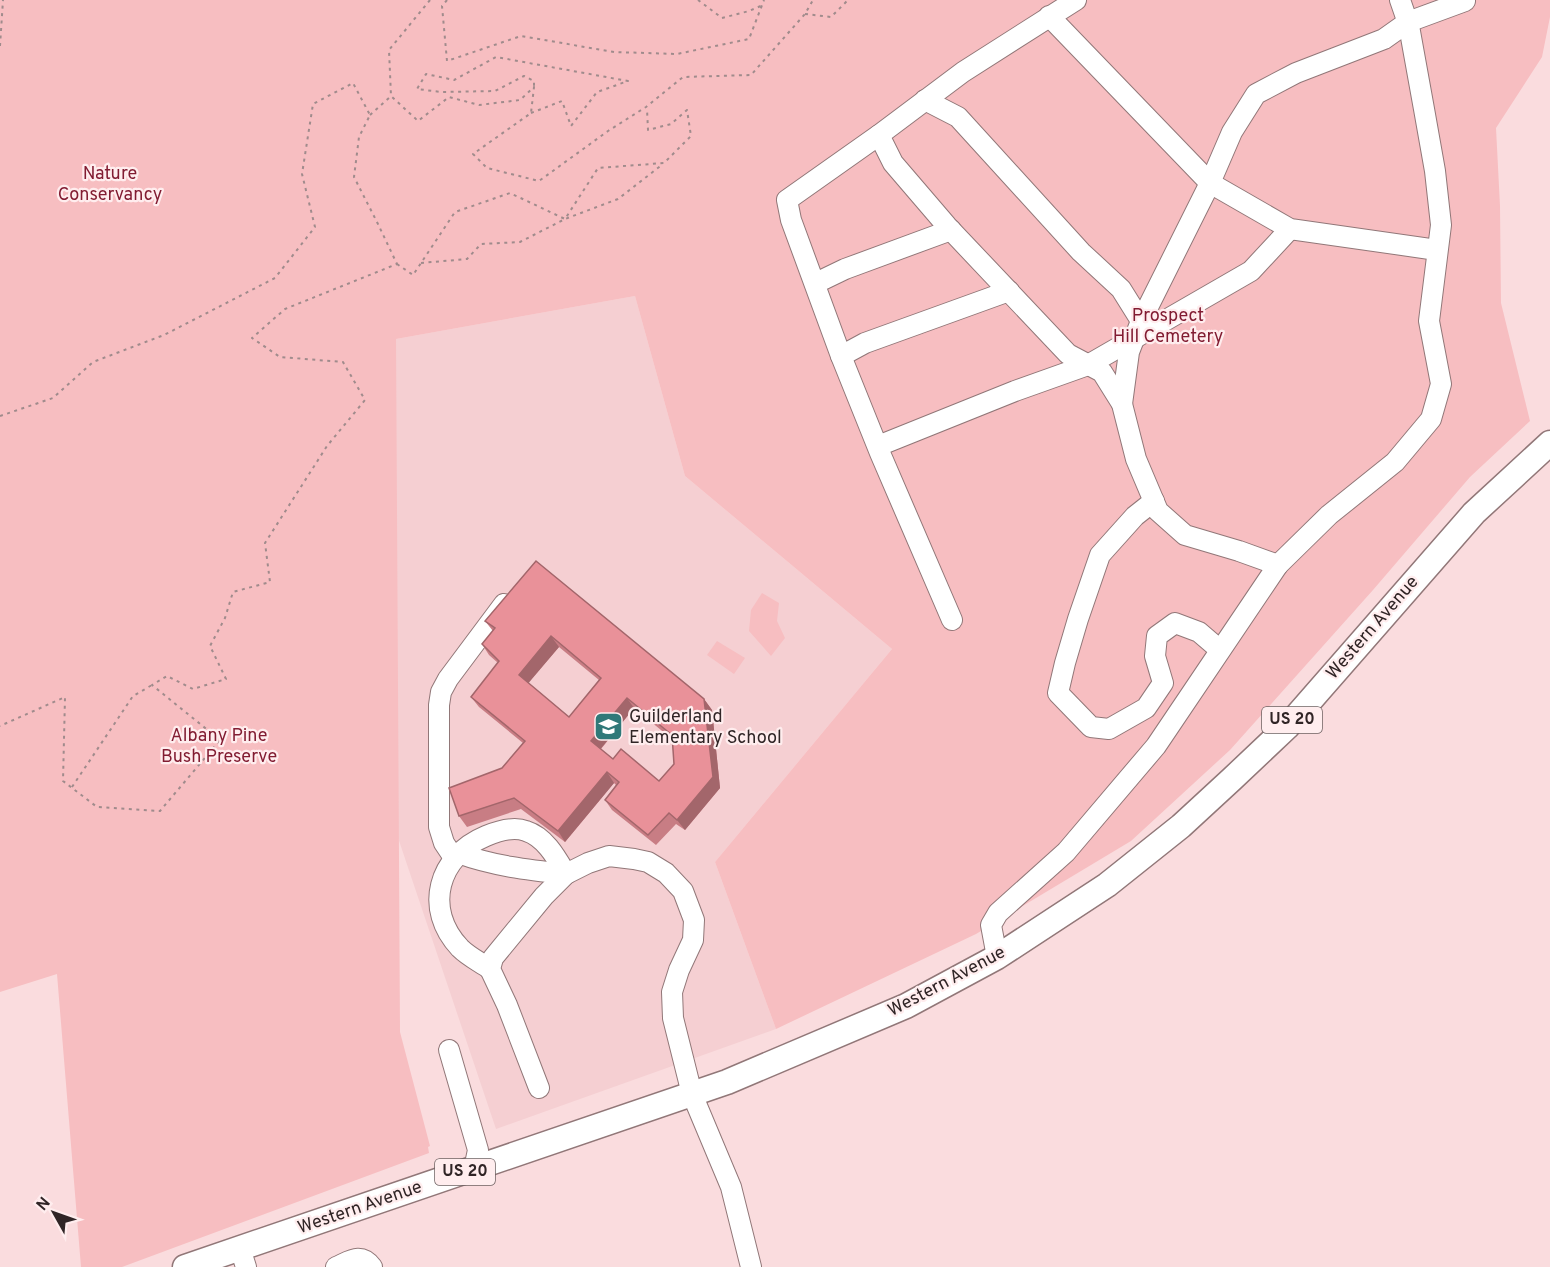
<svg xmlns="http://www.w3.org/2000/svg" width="1550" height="1267" font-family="Overpass,sans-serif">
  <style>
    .built { fill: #f5cfd2 }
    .green { fill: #f7bec1 }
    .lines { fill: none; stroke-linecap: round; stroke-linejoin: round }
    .minor-casing { stroke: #917778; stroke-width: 22 }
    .major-casing { stroke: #917778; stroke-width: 27 }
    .path { stroke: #a08b8c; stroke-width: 2; stroke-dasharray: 3 4.5; stroke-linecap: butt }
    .minor { stroke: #fff; stroke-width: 20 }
    .major { stroke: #fff; stroke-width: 24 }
    .wall { fill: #c87d84; fill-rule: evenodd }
    .shaded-wall { fill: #a3666b }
    .building { fill: #e99199; stroke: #a3666b; stroke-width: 1.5; fill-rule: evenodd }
    .labels { text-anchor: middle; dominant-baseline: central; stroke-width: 4.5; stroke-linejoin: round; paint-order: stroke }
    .shield { fill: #ffedee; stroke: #6e6162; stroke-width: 1.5 }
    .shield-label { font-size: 16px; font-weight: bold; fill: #302526 }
    .park-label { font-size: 18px; fill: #821c32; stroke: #ffedee }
    .street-label { font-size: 18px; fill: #302526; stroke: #ffedee }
    .poi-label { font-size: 18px; fill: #302526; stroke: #ffedee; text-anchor: start }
  </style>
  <rect width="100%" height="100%" fill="#fadcde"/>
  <!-- built -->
  <polygon class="built" points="635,296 685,476 892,649 715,862 776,1029 496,1129 387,805 396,339"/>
  <!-- green -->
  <g class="green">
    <polygon points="0,0 1550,0 1550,17 1542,57 1496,128 1500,206 1501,303 1530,421 1470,477 1373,590 1230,750 1131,841 976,934 776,1029 715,862 892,649 685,476 635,296 396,339 400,1032 430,1146 428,1147 429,1153 122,1267 81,1267 57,974 0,992"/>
    <polygon points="762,593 779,603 777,621 785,638 771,656 749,631 751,610"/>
    <polygon points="717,641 745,658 734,674 707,655"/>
  </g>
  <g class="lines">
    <defs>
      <g id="minor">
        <polyline points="1076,0 963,72 879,135 893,163 947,226 1068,354 1102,372 1122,404 1136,459 1158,511 1185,535 1239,551 1278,565"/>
        <polyline points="1049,16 1210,183 1290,229 1437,250"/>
        <polyline points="925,100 958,117 1081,252 1121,289 1141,321"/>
        <polyline points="879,135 787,200 791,220 841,356 880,453 952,620"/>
        <polyline points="816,283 845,269 951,230"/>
        <polyline points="841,356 865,343 1009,291"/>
        <polyline points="1122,404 1129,352 1141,321 1210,183 1232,132 1256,94 1296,73 1384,39 1408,22 1465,1"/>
        <polyline points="878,446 1015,391 1088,365 1251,271 1290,229"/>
        <polyline points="1154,501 1135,516 1100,555 1078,619 1065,663 1058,693 1091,727 1109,729 1146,708 1163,683 1155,656 1157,636 1175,623 1199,632 1220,650"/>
        <path d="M458 853C493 866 528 870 566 874"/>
        <polyline points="454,858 444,843 439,827 439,705 441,692 448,679 504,604"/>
        <polyline points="997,957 991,925 998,913 1066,852 1156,746 1278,565 1329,515 1395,462 1431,419 1441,384 1429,321 1441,225 1435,171 1424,109 1409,26 1400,0"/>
        <path d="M490 969C480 962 469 957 460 948 423 909 438 856 486 836 498 831 513 826 526 831 545 837 556 857 566 874"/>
        <polyline points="449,1050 478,1150 474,1169"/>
        <polyline points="539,1088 507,1005 490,969 493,958 544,896 566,874 588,863 609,856 634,859 648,862 666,873 683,891 694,920 693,940 679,970 672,992 673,1018 692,1094 731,1187 751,1267"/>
        <polyline points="240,1248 246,1267"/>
        <path d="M336 1267C350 1261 361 1252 372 1267"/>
      </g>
      <polyline id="major" points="185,1267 727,1082 906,1006 997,957 1107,885 1181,826 1232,779 1287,727 1474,513 1550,443"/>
    </defs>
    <!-- minor casing -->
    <use href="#minor" class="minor-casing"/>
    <!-- major casing -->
    <use href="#major" class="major-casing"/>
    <!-- path -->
    <g class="path">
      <polyline points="430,0 389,50 391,96 418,121 449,97 479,105 520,100 534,87 531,113 473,154 487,168 539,181 608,131 646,107 683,77 751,75 805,14 813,0"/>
      <polyline points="447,0 442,6 447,61 521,36 614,52 677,54 749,39 764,0"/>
      <polyline points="698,0 722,18 749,11 763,5"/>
      <polyline points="805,14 831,17 848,0"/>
      <polyline points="0,46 3,0"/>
      <polyline points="531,113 562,101 571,126 597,92 628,81 496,57 454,80 426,74 417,89 441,92 495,91 524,76 534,81 534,87"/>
      <polyline points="370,115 391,96"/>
      <polyline points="421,263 467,259 481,244 520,242 565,219 618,199 663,164"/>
      <polyline points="397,264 413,275 455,212 510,193 565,219 598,168 664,163 691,136 687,110 671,124 648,130 647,109"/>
      <polyline points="0,416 53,398 93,362 164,335 275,278 315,227 302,174 313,104 353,83 370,115 359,137 354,177 377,222 397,264 285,309 252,338 280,357 343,362 365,400 327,446 265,543 270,582 233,592 225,618 210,646 226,679 193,689 167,676 152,685 220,740 160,811 97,807 63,781 65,697 0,726"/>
      <polyline points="72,787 133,696 152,685"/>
    </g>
    <!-- minor -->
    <use href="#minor" class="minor"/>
    <!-- major -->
    <use href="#major" class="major"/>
  </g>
  <!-- wall -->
  <path class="wall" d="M536 561 704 699 712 710 720 788 685 830 676 824 656 845 612 810 605 800 616 785 614 783 565 842 521 809 467 827 459 816 502 768 523 743 479 707 471 697 498 663 489 655 482 644 493 631 485 621ZM559 647 599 680 569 717 528 683ZM634 708 672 739 674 764 659 781 613 759 601 749Z"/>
  <!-- shaded-wall -->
  <g class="shaded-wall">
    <polygon points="551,636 559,647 526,686 519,675"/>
    <polygon points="627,698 634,708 598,752 591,741"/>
    <polygon points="704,699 712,710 720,788 685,830 677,820"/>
    <polygon points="607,772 614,783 565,842 558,831"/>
  </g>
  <!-- building -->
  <path class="building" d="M536 561 704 699 713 777 677 820 669 813 648 835 605 800 619 782 607 772 558 831 514 798 459 816 449 788 502 768 525 741 471 697 499 661 482 644 495 628 485 621ZM551 636 601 678 569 717 519 675ZM627 698 672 735 674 764 659 781 621 749 613 759 591 741Z"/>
  <!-- icons -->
  <defs>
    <symbol id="school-square" viewBox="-11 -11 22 22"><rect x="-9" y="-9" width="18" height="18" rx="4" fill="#307979" stroke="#ffedee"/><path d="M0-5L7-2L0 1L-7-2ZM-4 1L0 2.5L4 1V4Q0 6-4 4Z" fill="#fff"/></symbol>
  </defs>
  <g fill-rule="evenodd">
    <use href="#school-square" x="592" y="710" width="33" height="33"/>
  </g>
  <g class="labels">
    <!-- shield labels -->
    <g class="shield">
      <rect x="1262" y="707" width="60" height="26" rx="4.5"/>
      <rect x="435" y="1159" width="60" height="26" rx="4.5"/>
    </g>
    <g class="shield-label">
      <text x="1292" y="720">US 20</text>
      <text x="465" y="1172">US 20</text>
    </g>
    <!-- park labels -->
    <g class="park-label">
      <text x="110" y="174">Nature<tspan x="110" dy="21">Conservancy</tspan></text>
      <text x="1168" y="316">Prospect<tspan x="1168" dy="21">Hill Cemetery</tspan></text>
      <text x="219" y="736">Albany Pine<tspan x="219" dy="21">Bush Preserve</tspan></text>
    </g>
    <!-- street labels -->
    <g class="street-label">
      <text transform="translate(1373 628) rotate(-49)">Western Avenue</text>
      <text transform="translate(947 982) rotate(-28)">Western Avenue</text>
      <text transform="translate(360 1208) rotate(-19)">Western Avenue</text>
    </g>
    <!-- poi labels -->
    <g class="poi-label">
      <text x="629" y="717">Guilderland<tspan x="629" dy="21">Elementary School</tspan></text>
    </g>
  </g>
  <!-- north arrow -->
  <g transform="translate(54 1213) rotate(310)" stroke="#ffedee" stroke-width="4.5" paint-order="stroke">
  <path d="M0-4.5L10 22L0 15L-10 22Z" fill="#302526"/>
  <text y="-9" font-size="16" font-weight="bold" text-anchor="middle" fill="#302526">N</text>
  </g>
</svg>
